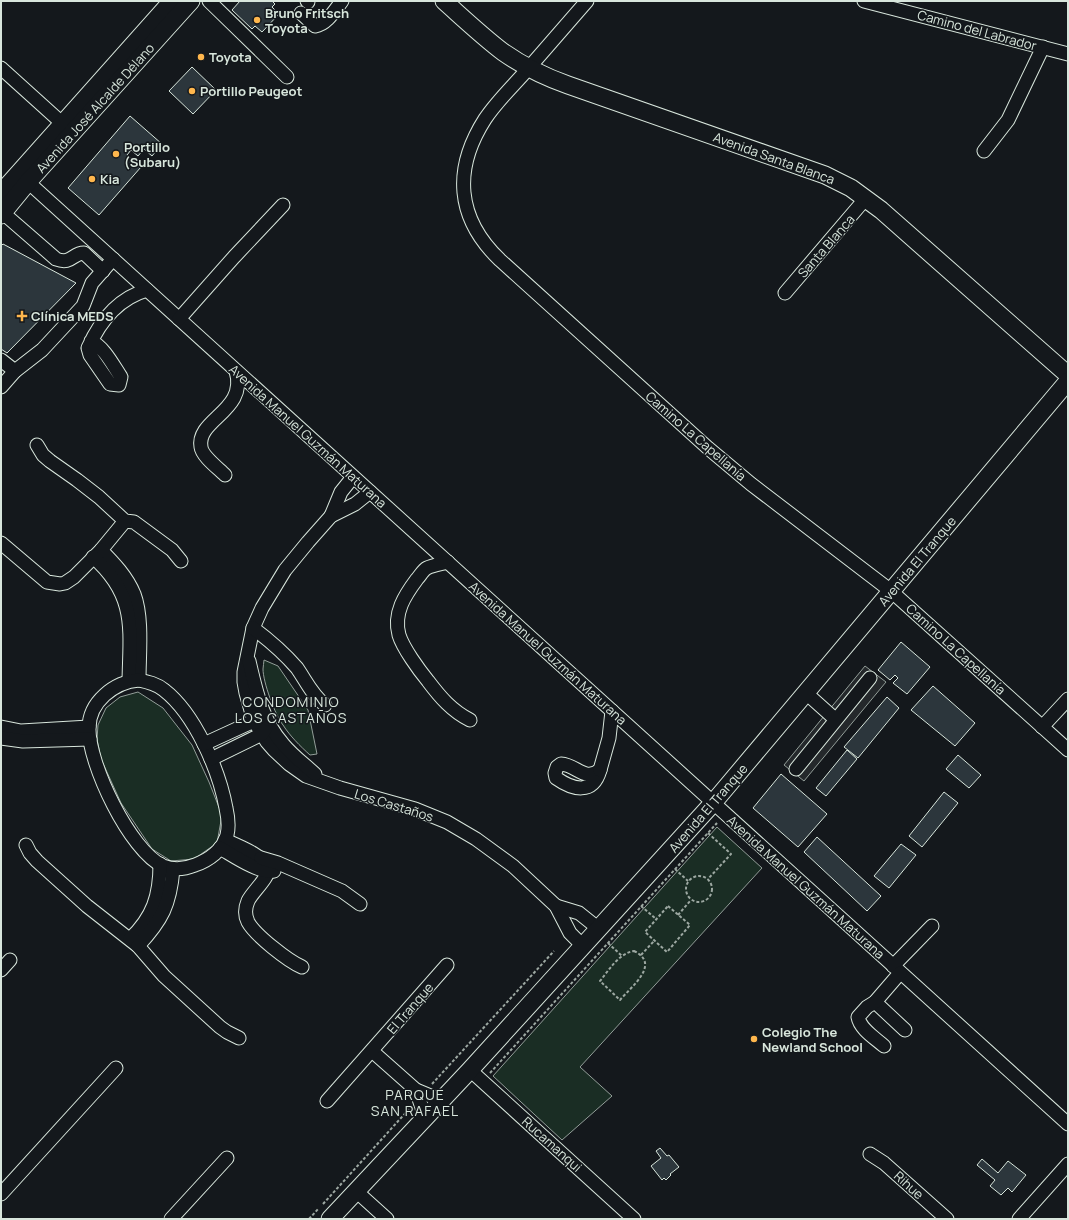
<svg xmlns="http://www.w3.org/2000/svg" width="1069" height="1220" font-family="Manrope,sans-serif">
  <style>
    .green { fill: #1a2d24; stroke: #939e99 }
    .parking { fill: #24282b; stroke: #939e99 }
    .building { fill: #2c363c; stroke: #d8e6dc }
    .lines { fill: none; stroke-linecap: round; stroke-linejoin: round }
    .minor-casing { stroke: #d8e6dc; stroke-width: 15 }
    .major-casing { stroke: #d8e6dc; stroke-width: 19 }
    .path { stroke: #9da8a2; stroke-width: 2; stroke-dasharray: 3 2; stroke-linecap: butt }
    .minor { stroke: #14181c; stroke-width: 13 }
    .major { stroke: #14181c; stroke-width: 17 }
    .poi-dot { fill: #ffb74d; stroke: #14181c; stroke-width: 1.5 }
    .labels { text-anchor: middle; dominant-baseline: central; stroke-width: 3; stroke-linejoin: round; paint-order: stroke }
    .poi-label { font-size: 13px; font-weight: bold; fill: #d8e6dc; stroke: #14181c; text-anchor: start }
    .street-label { font-size: 13px; fill: #d8e6dc; stroke: #14181c }
    .neighbourhood-label { font-size: 14px; letter-spacing: 1px; fill: #d8e6dc; stroke: #14181c }
  </style>
  <rect width="100%" height="100%" fill="#14181c"/>
  <!-- green -->
  <g class="green">
    <path d="M264 660 278 666 308 710 317 754 310 755C300 746 290 736 283 725 275 715 263 682 263 669 263 666 264 663 264 660Z"/>
    <polygon points="138,692 163,708 192,745 209,782 222,815 217,843 194,859 171,861 152,849 121,803 101,759 97,739 98,725 106,708 120,697"/>
    <polygon points="717,827 762,868 580,1067 612,1096 562,1140 493,1076"/>
  </g>
  <!-- parking -->
  <polygon class="parking" points="865,666 886,682 804,781 784,765"/>
  <!-- building -->
  <g class="building">
    <polygon points="240,1 272,1 275,4 272,7 279,14 262,32 255,26 252,29 232,10"/>
    <polygon points="192,67 216,90 193,114 169,91"/>
    <polygon points="130,116 162,144 152,156 144,149 138,156 131,150 127,155 141,167 99,215 68,188"/>
    <polygon points="3,244 76,283 7,353 1,349 1,246"/>
    <polygon points="901,642 930,667 907,694 893,683 898,678 895,675 890,680 878,670"/>
    <polygon points="933,686 975,723 955,746 911,710"/>
    <polygon points="887,697 899,708 858,758 844,747"/>
    <polygon points="847,750 857,759 826,796 816,788"/>
    <polygon points="958,755 981,775 969,788 946,769"/>
    <polygon points="781,774 827,814 798,847 753,808"/>
    <polygon points="944,792 958,803 922,847 909,836"/>
    <polygon points="817,837 881,896 867,911 804,852"/>
    <polygon points="901,844 916,855 889,888 874,876"/>
    <polygon points="660,1148 667,1156 669,1155 679,1167 670,1174 671,1175 666,1180 664,1178 662,1180 651,1166 661,1158 656,1151"/>
    <polygon points="982,1159 998,1173 1008,1161 1026,1175 1012,1192 1008,1188 1001,1195 990,1186 995,1180 977,1165"/>
  </g>
  <g class="lines">
    <defs>
      <g id="minor">
        <polyline points="209,1 287,77"/>
        <polyline points="307,1 308,2"/>
        <path d="M587 1C567 24 547 47 527 70 513 86 497 101 485 119 453 169 456 218 500 260L708 448 751 484 891 591 1068 750"/>
        <polyline points="864,1 1068,54"/>
        <path d="M301 13 315 26C327 24 335 10 342 1"/>
        <polyline points="1,68 63,124"/>
        <polyline points="984,151 1008,120 1043,47"/>
        <polyline points="28,182 1068,1124"/>
        <path d="M3 213 56 259C72 265 72 253 84 253L103 271"/>
        <polyline points="785,293 866,198"/>
        <polyline points="179,319 234,257 283,205"/>
        <path d="M91 341C104 347 113 365 121 377L119 385 110 384 90 355 88 348C100 321 119 298 147 290"/>
        <polyline points="1,360 15,371"/>
        <polyline points="1,387 15,371 42,350 83,306 92,283 113,259"/>
        <polyline points="37,445 43,455 50,461 77,480 99,497 125,521 134,522 172,550 181,561"/>
        <path d="M225 475C218 468 202 456 201 447 196 419 248 411 236 371"/>
        <polyline points="370,492 355,504 331,516 308,542 285,570 262,608 253,628 244,672 244,682 246,693 254,721 267,742 274,750 289,764 306,776 340,788 415,809 447,822 476,839 513,866 556,906 570,933 583,946"/>
        <polyline points="331,516 341,492 353,477"/>
        <polyline points="1,543 47,582 60,584 65,583 74,577 101,550 125,521"/>
        <path d="M101 550C114 563 127 577 134 594 143 618 139 655 139 680"/>
        <path d="M93 557C137 596 130 629 129 681"/>
        <path d="M448 562C441 564 433 565 427 568 423 570 420 576 417 579 405 595 393 613 399 635 403 648 419 670 428 681 440 697 452 711 470 720"/>
        <path d="M253 628C269 640 284 653 297 668 306 681 312 695 325 705"/>
        <path d="M249 661C256 691 262 720 283 744 292 755 304 764 315 774"/>
        <path d="M139 680C148 682 157 684 164 690 195 714 219 770 226 808 228 817 229 827 227 835 223 850 209 860 195 865 185 869 173 870 163 866 130 851 88 763 89 728 89 702 114 682 139 680Z"/>
        <polyline points="806,693 835,719"/>
        <polyline points="1,727 21,731 89,727"/>
        <polyline points="1042,727 1068,699"/>
        <polyline points="1,738 23,741 90,739"/>
        <polyline points="204,744 254,721 263,723"/>
        <polyline points="211,759 262,734 266,728"/>
        <path d="M561 764C577 765 584 782 600 770 593 795 573 790 556 778L555 773 557 767Z"/>
        <polyline points="796,769 870,678"/>
        <polyline points="600,770 609,738 612,711"/>
        <path d="M225 840C236 845 265 856 268 868 270 877 252 892 248 901 245 908 245 916 248 922 255 935 288 961 302 967"/>
        <polyline points="26,845 30,853 37,861 87,906 138,946 164,976 220,1027 227,1032 239,1038"/>
        <path d="M220 848C234 856 258 873 274 871"/>
        <polyline points="261,858 278,863 342,891 360,904"/>
        <polyline points="556,906 579,913 599,929"/>
        <path d="M130 939C153 917 160 896 160 864"/>
        <path d="M138 946C162 920 170 905 173 869"/>
        <polyline points="893,966 932,926"/>
        <polyline points="1,970 10,960"/>
        <polyline points="875,1002 905,1030"/>
        <path d="M884 1046C875 1038 860 1029 858 1017L867 1007 875 1002 900 973"/>
        <polyline points="372,1051 416,1090 440,1100"/>
        <polyline points="470,1070 634,1219"/>
        <polyline points="416,1090 425,1117"/>
        <polyline points="327,1101 447,965"/>
        <polyline points="870,1154 884,1163 947,1219"/>
        <polyline points="356,1191 387,1219"/>
        <polyline points="1,1194 116,1068"/>
        <polyline points="171,1219 227,1158"/>
        <polyline points="1019,1219 1068,1164"/>
      </g>
      <g id="major">
        <path d="M444 1C463 18 482 36 503 52 523 66 545 77 568 85L825 175 851 188 881 210 1068 375"/>
        <polyline points="1,193 172,1"/>
        <polyline points="1,215 28,182 191,1"/>
        <polyline points="330,1219 470,1070 713,803 1068,381"/>
      </g>
    </defs>
    <!-- minor casing -->
    <use href="#minor" class="minor-casing"/>
    <!-- major casing -->
    <use href="#major" class="major-casing"/>
    <!-- path -->
    <g class="path">
      <polyline points="708,833 731,854 708,879"/>
      <polyline points="675,869 688,881"/>
      <circle cx="699" cy="889" r="13"/>
      <polyline points="641,906 656,919"/>
      <polygon points="668,906 690,925 667,952 645,932"/>
      <polyline points="678,915 691,900"/>
      <polyline points="608,943 622,956"/>
      <path d="M634 951C661 964 632 986 620 1000L600 981C609 970 619 953 634 951Z"/>
      <polyline points="641,955 654,941"/>
      <polyline points="490,1073 717,823"/>
      <polyline points="432,1084 554,951"/>
      <polyline points="323,1204 410,1108"/>
      <polyline points="309,1219 319,1208"/>
    </g>
    <!-- minor -->
    <use href="#minor" class="minor"/>
    <!-- major -->
    <use href="#major" class="major"/>
  </g>
  <!-- markers -->
  <g class="poi-dot">
    <circle cx="257" cy="20" r="4"/>
    <circle cx="201" cy="57" r="4"/>
    <circle cx="192" cy="91" r="4"/>
    <circle cx="116" cy="154" r="4"/>
    <circle cx="92" cy="179" r="4"/>
    <path d="M20 310h4v4h4v4h-4v4h-4v-4h-4v-4h4z"/>
    <circle cx="754" cy="1039" r="4"/>
  </g>
  <g class="labels">
    <!-- poi labels -->
    <g class="poi-label">
      <text x="265" y="13">Bruno Fritsch<tspan x="265" dy="15">Toyota</tspan></text>
      <text x="209" y="57">Toyota</text>
      <text x="200" y="91">Portillo Peugeot</text>
      <text x="124" y="147">Portillo<tspan x="124" dy="15">(Subaru)</tspan></text>
      <text x="100" y="179">Kia</text>
      <text x="31" y="316">Clínica MEDS</text>
      <text x="762" y="1032">Colegio The<tspan x="762" dy="15">Newland School</tspan></text>
    </g>
    <!-- street labels -->
    <g class="street-label">
      <text transform="translate(977 30) rotate(15)">Camino del Labrador</text>
      <text transform="translate(95 108) rotate(-48)">Avenida José Alcalde Délano</text>
      <text transform="translate(774 158) rotate(20)">Avenida Santa Blanca</text>
      <text transform="translate(826 246) rotate(-49)">Santa Blanca</text>
      <text transform="translate(308 436) rotate(42)">Avenida Manuel Guzmán Maturana</text>
      <text transform="translate(696 436) rotate(41)">Camino La Capellanía</text>
      <text transform="translate(917 561) rotate(-50)">Avenida El Tranque</text>
      <text transform="translate(956 649) rotate(42)">Camino La Capellanía</text>
      <text transform="translate(548 653) rotate(42)">Avenida Manuel Guzmán Maturana</text>
      <text transform="translate(394 805) rotate(17)">Los Castaños</text>
      <text transform="translate(708 808) rotate(-49)">Avenida El Tranque</text>
      <text transform="translate(806 887) rotate(42)">Avenida Manuel Guzmán Maturana</text>
      <text transform="translate(410 1008) rotate(-49)">El Tranque</text>
      <text transform="translate(552 1144) rotate(42)">Rucamanqui</text>
      <text transform="translate(909 1185) rotate(42)">Rihue</text>
    </g>
    <!-- neighbourhood labels -->
    <g class="neighbourhood-label">
      <text x="291" y="701">CONDOMINIO<tspan x="291" dy="16">LOS CASTAÑOS</tspan></text>
      <text x="415" y="1094">PARQUE<tspan x="415" dy="16">SAN RAFAEL</tspan></text>
    </g>
  </g>
  <!-- border -->
  <rect width="1069" height="1220" fill="none" stroke="#d8e6dc" stroke-width="4"/>
</svg>
